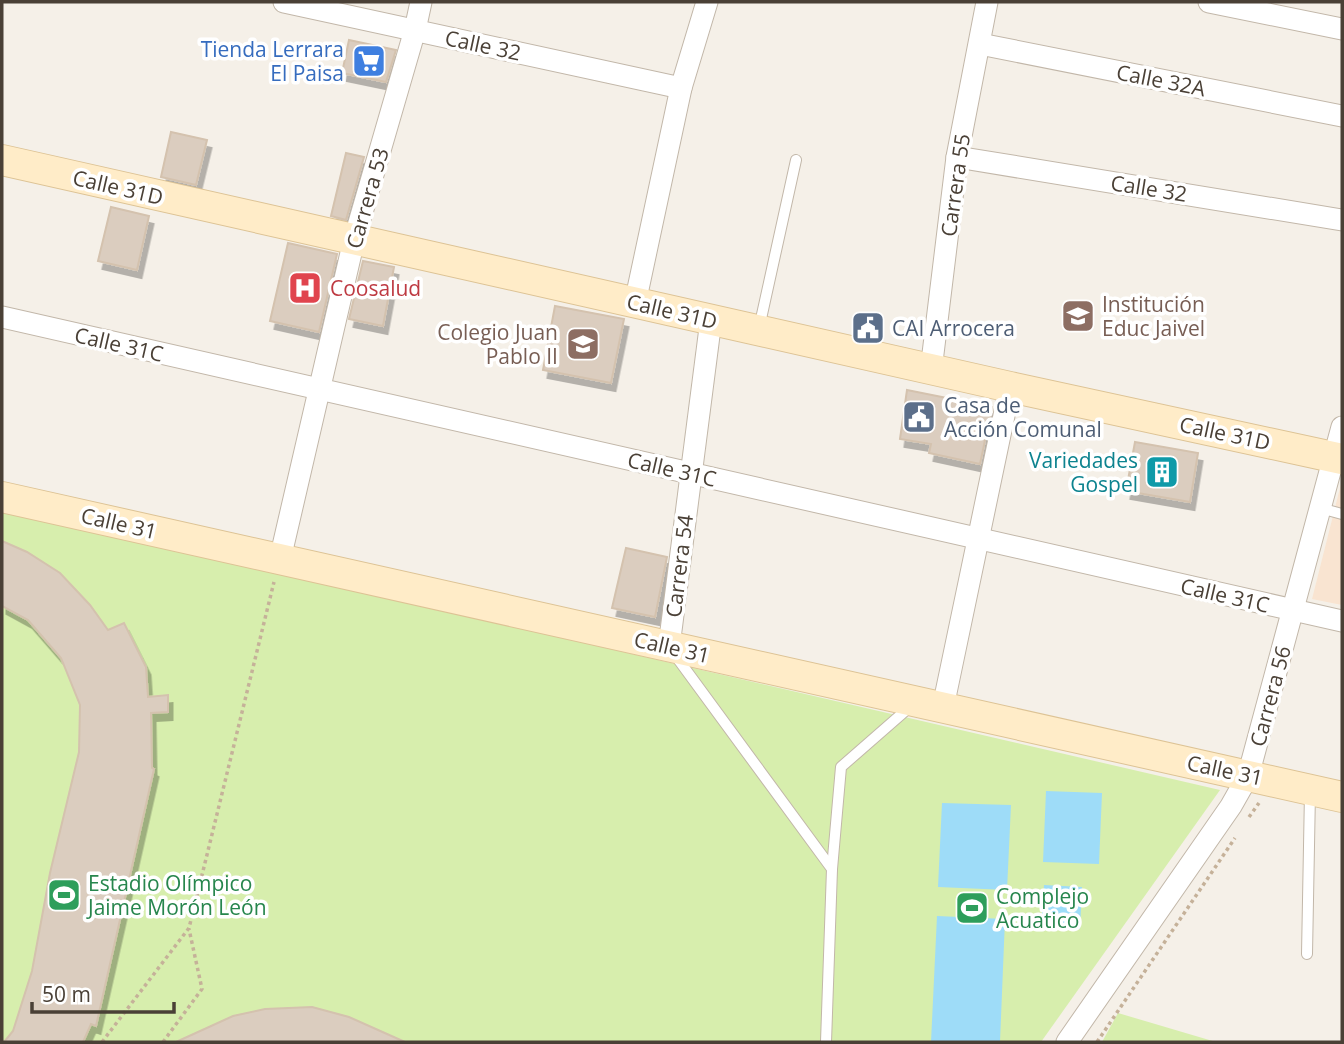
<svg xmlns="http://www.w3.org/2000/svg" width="1344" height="1044" font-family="'Open Sans',sans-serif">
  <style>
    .commercial { fill: #f9e4d1 }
    .green { fill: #d7eead }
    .water { fill: #9edcf8 }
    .building { fill: #dbcdbf; stroke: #d4c2ae; stroke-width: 2; filter: url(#shadow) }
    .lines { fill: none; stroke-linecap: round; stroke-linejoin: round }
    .lane-casing { stroke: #c2b7a9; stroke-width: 12 }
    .street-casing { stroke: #c2b7a9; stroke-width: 23 }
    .secondary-casing { stroke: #ddc395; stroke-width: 32 }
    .path { stroke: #c5b199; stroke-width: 3.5; stroke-dasharray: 3.5 3.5; stroke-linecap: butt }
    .lane { stroke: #fff; stroke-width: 10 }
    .street { stroke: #fff; stroke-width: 21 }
    .secondary { stroke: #ffecc8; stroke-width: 30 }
    .labels { text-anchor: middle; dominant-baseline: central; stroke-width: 7; stroke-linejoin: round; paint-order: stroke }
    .street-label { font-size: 21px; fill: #4a4036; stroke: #fff }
    .shop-label { font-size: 21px; fill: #366cbe; stroke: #fff; text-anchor: end }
    .health-label { font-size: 21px; fill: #be3a42; stroke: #fff; text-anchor: start }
    .education-label { font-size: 21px; fill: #785e54; stroke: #fff; text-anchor: start }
    .service-label { font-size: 21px; fill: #4e5e75; stroke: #fff; text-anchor: start }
    .culture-label { font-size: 21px; fill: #0d838f; stroke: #fff; text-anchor: end }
    .leisure-label { font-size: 21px; fill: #27864d; stroke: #fff; text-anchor: start }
  </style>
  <defs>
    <filter id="shadow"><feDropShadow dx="4.5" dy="8" stdDeviation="0" flood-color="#0004"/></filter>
  </defs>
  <rect width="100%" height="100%" fill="#f5f0e8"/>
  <!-- commercial -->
  <polygon class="commercial" points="1342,480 1342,605 1312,599"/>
  <!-- green -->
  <g class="green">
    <polygon points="2,508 1220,790 1041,1042 2,1042"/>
    <polygon points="1118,1013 1216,1042 1102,1042"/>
  </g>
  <!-- water -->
  <g class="water">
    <polygon points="1046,791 1102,793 1099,864 1043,862"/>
    <polygon points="942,803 1011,805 1007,890 938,887"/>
    <polygon points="1044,885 1082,887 1080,929 1041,927"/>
    <polygon points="937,916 1005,919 1000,1042 931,1042"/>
  </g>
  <!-- building -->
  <g class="building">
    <polygon points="349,40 396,50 386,82 342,73"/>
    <polygon points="171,132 207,140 196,185 161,177"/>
    <polygon points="346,153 364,157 346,220 331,216"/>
    <polygon points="111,207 149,216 137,270 98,261"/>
    <polygon points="288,243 337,254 319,332 270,321"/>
    <polygon points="363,261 394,267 383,326 349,319"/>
    <polygon points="555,306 624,319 611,383 543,370"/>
    <polygon points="907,390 992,407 980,464 929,453 931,444 900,439"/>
    <polygon points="1135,442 1198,453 1190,502 1126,491"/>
    <polygon points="2,541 27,552 60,573 90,605 108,630 124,623 146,667 148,697 168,695 168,712 151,713 152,768 154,769 96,1026 91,1024 83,1042 4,1042 13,1031 32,971 50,873 79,752 80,705 61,658 28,620 2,606"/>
    <polygon points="626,548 667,557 655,617 612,608"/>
    <polygon points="312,1007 349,1017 405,1042 176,1042 233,1016 265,1009"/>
  </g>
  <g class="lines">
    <defs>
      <g id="lane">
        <polyline points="759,328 796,160"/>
        <polyline points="1320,508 1342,514"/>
        <polyline points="675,655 832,869 826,1042"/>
        <polyline points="832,869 841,767 912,705"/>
        <polyline points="1307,954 1310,792"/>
      </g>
      <g id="street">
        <polyline points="284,2 681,88"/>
        <polyline points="1209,2 1342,29"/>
        <polyline points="980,44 1342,116"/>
        <polyline points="957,157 1342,220"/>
        <polyline points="635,303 681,88 707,2"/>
        <polyline points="2,317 1342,621"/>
        <polyline points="931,370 957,157 987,2"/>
        <polyline points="280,559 354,240 415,30 421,2"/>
        <polyline points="669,646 711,320"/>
        <polyline points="943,707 1010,387"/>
        <polyline points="1067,1042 1231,806 1248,776 1342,427"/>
      </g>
      <g id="secondary">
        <polyline points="2,160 1010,387 1342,459"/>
        <polyline points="2,497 1342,797"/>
      </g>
    </defs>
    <!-- lane casing -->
    <use href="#lane" class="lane-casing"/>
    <!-- street casing -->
    <use href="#street" class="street-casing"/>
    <!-- secondary casing -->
    <use href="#secondary" class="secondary-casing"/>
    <!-- path -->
    <g class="path">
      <polyline points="1249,817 1259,803"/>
      <polyline points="102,1042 189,928 274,582"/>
      <polyline points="163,1042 202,989 189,929"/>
      <polyline points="1097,1042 1235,838"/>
    </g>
    <!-- lane -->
    <use href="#lane" class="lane"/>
    <!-- street -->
    <use href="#street" class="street"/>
    <!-- secondary -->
    <use href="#secondary" class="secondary"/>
  </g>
  <!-- icons -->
  <defs>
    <symbol id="supermarket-square" viewBox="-11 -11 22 22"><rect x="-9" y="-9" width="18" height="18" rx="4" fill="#3f7fe0" stroke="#fff"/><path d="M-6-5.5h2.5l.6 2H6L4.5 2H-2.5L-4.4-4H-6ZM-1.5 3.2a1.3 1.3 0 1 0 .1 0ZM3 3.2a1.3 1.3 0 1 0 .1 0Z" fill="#fff"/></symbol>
    <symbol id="hospital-square" viewBox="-11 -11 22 22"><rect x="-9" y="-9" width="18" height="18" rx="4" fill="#e0444e" stroke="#fff"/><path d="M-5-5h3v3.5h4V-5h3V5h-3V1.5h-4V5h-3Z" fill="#fff"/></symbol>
    <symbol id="school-square" viewBox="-11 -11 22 22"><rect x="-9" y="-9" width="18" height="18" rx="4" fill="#8d6e63" stroke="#fff"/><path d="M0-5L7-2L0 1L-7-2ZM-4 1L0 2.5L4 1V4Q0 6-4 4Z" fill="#fff"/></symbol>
    <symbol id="civic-square" viewBox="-11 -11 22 22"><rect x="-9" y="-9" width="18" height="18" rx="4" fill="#5c6f8a" stroke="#fff"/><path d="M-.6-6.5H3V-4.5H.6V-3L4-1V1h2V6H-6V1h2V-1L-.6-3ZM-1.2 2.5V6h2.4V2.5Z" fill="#fff"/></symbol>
    <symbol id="building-square" viewBox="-11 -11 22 22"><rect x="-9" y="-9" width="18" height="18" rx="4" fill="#0f9aa8" stroke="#fff"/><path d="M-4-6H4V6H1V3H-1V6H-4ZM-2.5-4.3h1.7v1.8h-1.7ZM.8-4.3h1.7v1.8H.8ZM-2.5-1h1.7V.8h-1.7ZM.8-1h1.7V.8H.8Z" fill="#fff"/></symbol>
    <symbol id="stadium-square" viewBox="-11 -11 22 22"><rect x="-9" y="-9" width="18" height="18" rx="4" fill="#2e9e5b" stroke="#fff"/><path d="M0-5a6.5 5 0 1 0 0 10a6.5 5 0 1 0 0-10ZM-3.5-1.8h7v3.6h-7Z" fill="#fff"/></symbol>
  </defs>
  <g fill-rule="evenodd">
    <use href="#supermarket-square" x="350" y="42" width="38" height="38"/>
    <use href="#hospital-square" x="286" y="269" width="38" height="38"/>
    <use href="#school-square" x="1059" y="297" width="38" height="38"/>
    <use href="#civic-square" x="849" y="309" width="38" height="38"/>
    <use href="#school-square" x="564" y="325" width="38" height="38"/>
    <use href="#civic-square" x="900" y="398" width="38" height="38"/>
    <use href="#building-square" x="1143" y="453" width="38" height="38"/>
    <use href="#stadium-square" x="45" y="876" width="38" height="38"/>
    <use href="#stadium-square" x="953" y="889" width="38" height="38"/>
  </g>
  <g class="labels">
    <!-- street labels -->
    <g class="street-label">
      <text transform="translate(483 45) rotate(12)">Calle 32</text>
      <text transform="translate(1161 80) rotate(11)">Calle 32A</text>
      <text transform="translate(955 185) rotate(-82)">Carrera 55</text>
      <text transform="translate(118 187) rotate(13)">Calle 31D</text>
      <text transform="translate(1149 188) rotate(9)">Calle 32</text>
      <text transform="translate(367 198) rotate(-74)">Carrera 53</text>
      <text transform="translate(672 311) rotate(13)">Calle 31D</text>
      <text transform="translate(119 344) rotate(13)">Calle 31C</text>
      <text transform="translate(1225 433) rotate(12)">Calle 31D</text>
      <text transform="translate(672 469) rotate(13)">Calle 31C</text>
      <text transform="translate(119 523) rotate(13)">Calle 31</text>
      <text transform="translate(679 566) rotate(-83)">Carrera 54</text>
      <text transform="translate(1225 595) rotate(13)">Calle 31C</text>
      <text transform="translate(672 647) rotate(13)">Calle 31</text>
      <text transform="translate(1270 696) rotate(-75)">Carrera 56</text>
      <text transform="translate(1225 770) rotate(12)">Calle 31</text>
    </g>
    <!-- shop labels -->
    <g class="shop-label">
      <text x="344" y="49">Tienda Lerrara<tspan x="344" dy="24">El Paisa</tspan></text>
    </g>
    <!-- health labels -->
    <g class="health-label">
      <text x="330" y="288">Coosalud</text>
    </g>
    <!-- education labels -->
    <g class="education-label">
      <text x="1102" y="304">Institución<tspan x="1102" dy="24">Educ Jaivel</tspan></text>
      <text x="558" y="332" text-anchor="end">Colegio Juan<tspan x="558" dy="24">Pablo II</tspan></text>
    </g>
    <!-- service labels -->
    <g class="service-label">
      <text x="892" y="328">CAI Arrocera</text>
      <text x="944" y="405">Casa de<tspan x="944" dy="24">Acción Comunal</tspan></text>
    </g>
    <!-- culture labels -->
    <g class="culture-label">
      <text x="1138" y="460">Variedades<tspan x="1138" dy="24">Gospel</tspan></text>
    </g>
    <!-- leisure labels -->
    <g class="leisure-label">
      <text x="88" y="883">Estadio Olímpico<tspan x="88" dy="24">Jaime Morón León</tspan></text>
      <text x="996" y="896">Complejo<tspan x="996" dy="24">Acuatico</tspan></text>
    </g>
  </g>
  <!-- border -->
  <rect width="1344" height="1044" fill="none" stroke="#4a4036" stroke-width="7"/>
  <!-- scale -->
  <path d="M32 1002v10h142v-10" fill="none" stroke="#4a4036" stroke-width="3.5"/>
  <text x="42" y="1002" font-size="21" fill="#4a4036" stroke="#ffffff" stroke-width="5" paint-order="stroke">50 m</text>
</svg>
